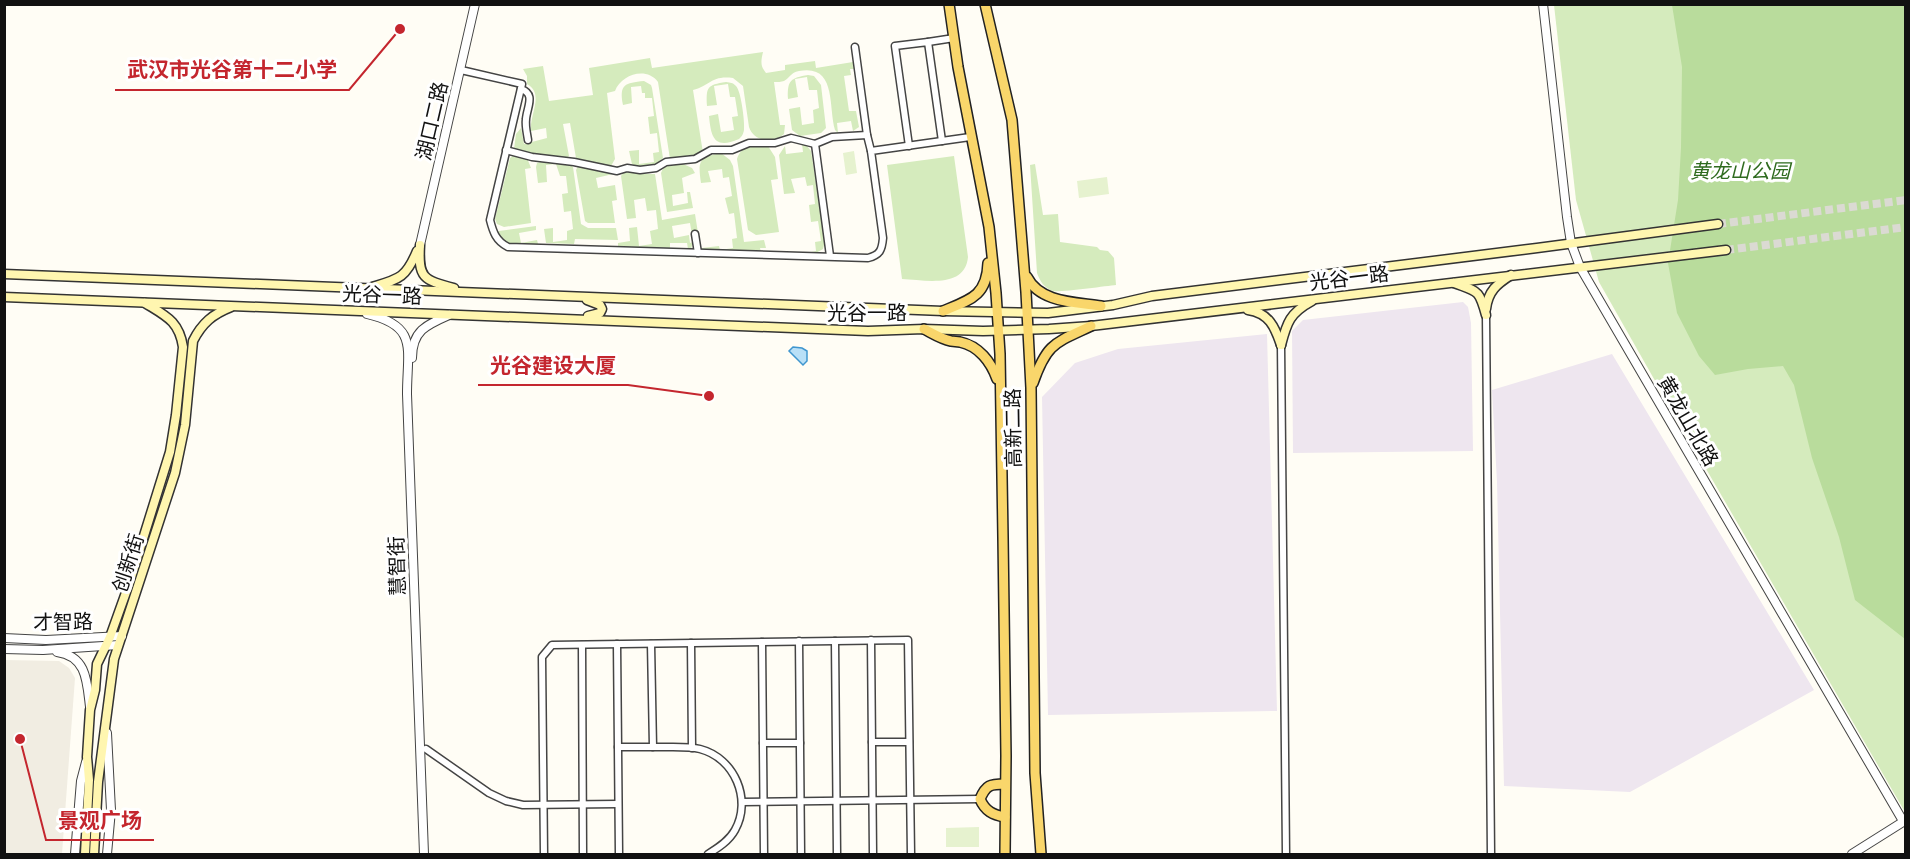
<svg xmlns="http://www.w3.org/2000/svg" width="1910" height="859" font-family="Bitter,'Noto Sans SC',serif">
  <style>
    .industrial { fill: #eee6ef }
    .green { fill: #d5ebbd }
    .forest { fill: #b9dc9c }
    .pitch { fill: #e6f2cf }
    .plaza { fill: #f1ede2 }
    .water { fill: #b9e0f7; stroke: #3f96cf; stroke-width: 1.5 }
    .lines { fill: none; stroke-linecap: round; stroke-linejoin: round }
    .secondary-tunnel { stroke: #dbdad3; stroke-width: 8; stroke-dasharray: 8 4; stroke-linecap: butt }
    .minor-casing { stroke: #444; stroke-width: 9 }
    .tertiary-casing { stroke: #444; stroke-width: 10 }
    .secondary-casing { stroke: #333; stroke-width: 11 }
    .primary-casing { stroke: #222; stroke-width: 12 }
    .minor { stroke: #fff; stroke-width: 6 }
    .tertiary { stroke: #fff; stroke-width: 8 }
    .secondary { stroke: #fff6b0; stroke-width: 8 }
    .primary { stroke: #f9d66b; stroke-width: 9 }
    .labels { text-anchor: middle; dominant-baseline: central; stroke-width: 6; stroke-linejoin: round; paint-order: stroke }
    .street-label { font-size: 20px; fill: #111; stroke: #fff }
    .park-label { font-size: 20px; font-style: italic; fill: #2f6b1f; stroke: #fff }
    .leader { fill: none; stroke: #c4262e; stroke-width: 2 }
    .callout-dot { fill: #c4262e; stroke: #fff; stroke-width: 2 }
    .callout-label { font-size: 21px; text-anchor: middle; font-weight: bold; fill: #c4262e; stroke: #fff; stroke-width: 6; stroke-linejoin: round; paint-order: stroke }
  </style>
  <rect width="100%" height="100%" fill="#fffdf5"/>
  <!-- industrial -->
  <g class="industrial">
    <polygon points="1463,302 1468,307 1471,323 1473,451 1293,453 1292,331 1303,320"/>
    <polygon points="1267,334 1277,711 1048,715 1042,397 1075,363 1118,349"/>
    <polygon points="1612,354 1814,690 1630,792 1504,786 1497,482 1492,390"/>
  </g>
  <!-- green -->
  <g class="green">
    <polygon points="1554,5 1905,5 1905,812 1658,386 1599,282 1576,200"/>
    <path d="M763 52C761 61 760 66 766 73L785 70V65L815 61 816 68 853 62 854 69H850L851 75 844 76 849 111H856L859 127 853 131 851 121 837 123 838 133 835 130C828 106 837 64 799 71 790 73 791 77 784 81 781 82 778 82 774 82L780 125H785L784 134C773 144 754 142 749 127L743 86 733 78C711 75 710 86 693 90L703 153 695 156 670 159 658 82C646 66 621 75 615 91L607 93 615 159 611 166 580 161 576 158 570 123 563 124 569 156 566 159 532 155 514 149 516 134 521 128 524 144 547 138 546 128 531 131C529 115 545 94 527 84V76L523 69 543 66 549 101 593 95 589 68 650 58 652 68Z"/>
    <path d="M808 75 814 76 821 85 826 128 821 133 800 136 792 130 789 109 800 107 802 125 814 123 813 110 819 108 817 90H809L807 77 795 79 798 97 788 99C787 80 791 78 808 75Z"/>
    <path d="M644 81 651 85 652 88 663 158C656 167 641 169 632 164L629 151 639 150V164L654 162 653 153 659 152 657 133 650 134 648 117 654 116 652 98H645V93H642L641 86 631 87 632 103 623 105C619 84 625 83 644 81Z"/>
    <path d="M726 82C731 83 732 82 736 86 741 91 745 122 744 130 743 135 742 136 739 139 714 150 711 137 709 116L718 114 721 132 734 130 732 117 738 116 735 97H730L728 84 714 86 717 105 707 106C706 87 707 85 726 82Z"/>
    <polygon points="802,144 807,146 811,151 825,241 823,249 816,253 801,254 816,251 815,242 821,241 818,221 811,222 809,205 815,204 813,185 807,186 805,177 791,179 795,193 784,194 779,155 785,146 786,154 803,152"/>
    <path d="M763 145 768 146 775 157 778 179 771 180 779 232 756 235 748 230 737 159C741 146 751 146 763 145Z"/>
    <path d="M721 153 730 160 733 166 744 242 764 240 766 248H760L761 252 702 250V248L719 246 720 250 733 248 732 239 737 238 734 213 729 214 725 198 732 196 729 177 723 178 722 169 708 171 711 182 701 183C698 162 698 157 721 153Z"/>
    <polygon points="514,155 527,158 531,168 525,169 531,223 504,227 497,224 495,219 510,158"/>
    <path d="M954 156 968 257C965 289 925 280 902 279L887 165Z"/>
    <polygon points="544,161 569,164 573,167 581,224 588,228 616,228 618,240 575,239 574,244 546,243 544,229 553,228 553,242 567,240 567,231 573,229 571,211 564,212 562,194 568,193 566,176 560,176 556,164 546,165 547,182 538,183 536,167 537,163"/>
    <path d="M681 163 692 168 695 173 682 178 684 193 672 195 673 206 688 203 687 192H690L693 208 667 212 661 173C664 164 672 165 681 163Z"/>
    <path d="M1035 164 1043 215 1058 214 1060 242 1097 247 1100 250 1108 251 1114 258 1116 285C1106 286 1057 293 1053 291 1044 288 1040 281 1037 273L1030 165Z"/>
    <polygon points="578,166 613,174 596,178 598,188 615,185 617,200 612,201 615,223 588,223 585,221 576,170"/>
    <polygon points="628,172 640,174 655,174 662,220 695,214 698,233 692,235 690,223 672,226 674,238 689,235 690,243 693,242 691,249 688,249 687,243 670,243 670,249 618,248 618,243 630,241 629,228 637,227 639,246 652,244 650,231 658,229 656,210 647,211 645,198 634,200 636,218 627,219 621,176 623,173"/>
    <polygon points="536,226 536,230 519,233 521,243 537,240 538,244 508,244 502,242 497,233 499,231"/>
  </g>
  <!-- forest -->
  <polygon class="forest" points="1672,5 1905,5 1905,639 1855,600 1839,537 1812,458 1794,385 1783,366 1748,369 1715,375 1699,356 1677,313 1668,263 1678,200 1681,148 1682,67"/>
  <!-- pitch -->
  <g class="pitch">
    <polygon points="854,151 857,173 846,175 843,153"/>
    <polygon points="1107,177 1109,194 1079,198 1077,181"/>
    <polygon points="979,827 979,847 946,847 946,828"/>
  </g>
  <!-- plaza -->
  <polygon class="plaza" points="4,660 59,661 69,668 75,678 62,854 5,854"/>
  <!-- water -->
  <polygon class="water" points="793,347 802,348 807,351 807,361 803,365 789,351"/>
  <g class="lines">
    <!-- secondary-tunnel -->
    <g class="secondary-tunnel">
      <polyline points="1718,224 1906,200"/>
      <polyline points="1726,250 1906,227"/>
    </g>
    <defs>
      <g id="minor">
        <polyline points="928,42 954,38"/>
        <polyline points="855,47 867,135 871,151"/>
        <path d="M461 70 522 84 490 220C493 232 496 241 508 247L868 258C880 255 882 250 883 238L871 151 970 137"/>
        <path d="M521 89C536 94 527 107 526 119 525 126 527 133 528 140"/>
        <polyline points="909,146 895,46 928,42 942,141"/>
        <polyline points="506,150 532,157 574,162 617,171 627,168 640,170 656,168 666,162 695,159 711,150 732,150 749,143 775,143 791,138 815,144"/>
        <polyline points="695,234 698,253"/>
        <polyline points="830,256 815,144 832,137 867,135"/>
        <polyline points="1486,315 1491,854"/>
        <polyline points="1281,345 1286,854"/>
        <polyline points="871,640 873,854"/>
        <polyline points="799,641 801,854"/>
        <polyline points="835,641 837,854"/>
        <polyline points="762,642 764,854"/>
        <polyline points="691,643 692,748"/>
        <polyline points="617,644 619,854"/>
        <polyline points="651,644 653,747"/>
        <polyline points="582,645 583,854"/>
        <polyline points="872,742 909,742"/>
        <polyline points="763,743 800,743"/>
        <path d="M618 747C636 747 654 747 673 747 682 747 692 747 700 749 735 758 752 800 735 830 729 841 718 848 708 854"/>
        <polyline points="426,749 489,793 506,801 523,805 618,804"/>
        <polyline points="742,802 980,799"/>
        <polyline points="544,854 542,657 552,645 908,640 911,854"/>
      </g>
      <g id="tertiary">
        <polyline points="1543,4 1567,217 1571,243 1580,267 1903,821"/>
        <polyline points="420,245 475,4"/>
        <path d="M367 314C419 326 407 349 407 394L424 854"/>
        <path d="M412 358C412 331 426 325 449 315"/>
        <polyline points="4,638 46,640 122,636"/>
        <polyline points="4,649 43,650 118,645"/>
        <path d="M57 652C87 656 87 682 90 707"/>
        <polyline points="75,854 81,781 86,762"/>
        <polyline points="107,854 111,810 107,733"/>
        <polyline points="1852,854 1906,820"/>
      </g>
      <g id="secondary">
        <path d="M420 245C418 278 423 280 454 288"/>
        <polyline points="4,274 943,311 1048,313 1113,305 1152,296 1537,248 1718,224"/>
        <path d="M1454 283C1478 292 1479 289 1486 315"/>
        <path d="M372 287C399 279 406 278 417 251"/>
        <polyline points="4,297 868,331 924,329 983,331 1049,329 1091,326 1726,250"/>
        <polyline points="587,300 600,305 602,309 600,313 588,316"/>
        <path d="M1486 309C1488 291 1497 284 1511 275"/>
        <path d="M1248 310C1269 313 1275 327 1281 345"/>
        <path d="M1281 345C1287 322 1290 313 1312 301"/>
        <path d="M85 854 89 780 87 757 90 710 95 690 97 664 110 637 129 584 170 452 176 415 183 347C179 321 166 316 145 303"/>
        <path d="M94 854 98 782 114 659 175 473 185 425 193 341C202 323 213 314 231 307"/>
      </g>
      <g id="primary">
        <polyline points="949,4 958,67 989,227 996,293 1000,354 1003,537 1006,756 1005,854"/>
        <polyline points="985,4 1012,120 1026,292 1031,388 1035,773 1041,854"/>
        <path d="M1027 277C1040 303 1076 302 1101 306"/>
        <path d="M943 311C970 300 987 296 988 263"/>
        <path d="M924 329C932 333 941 339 951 341 951 341 960 342 960 342 979 346 991 362 997 379"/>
        <path d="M1033 383C1047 343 1055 343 1091 326"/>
        <path d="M1005 817C993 815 985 811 980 799 986 785 990 784 1005 784"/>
      </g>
    </defs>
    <!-- minor casing -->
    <use href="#minor" class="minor-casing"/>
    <!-- tertiary casing -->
    <use href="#tertiary" class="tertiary-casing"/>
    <!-- secondary casing -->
    <use href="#secondary" class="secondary-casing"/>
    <!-- primary casing -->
    <use href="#primary" class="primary-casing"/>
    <!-- minor -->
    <use href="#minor" class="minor"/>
    <!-- tertiary -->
    <use href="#tertiary" class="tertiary"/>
    <!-- secondary -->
    <use href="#secondary" class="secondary"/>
    <!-- primary -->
    <use href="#primary" class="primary"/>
  </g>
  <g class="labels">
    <!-- street labels -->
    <g class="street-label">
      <text transform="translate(432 121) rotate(-77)">湖口二路</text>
      <text transform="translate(1349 278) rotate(-7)">光谷一路</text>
      <text transform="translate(382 295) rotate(2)">光谷一路</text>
      <text x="867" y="313">光谷一路</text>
      <text transform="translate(1688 421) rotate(60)">黄龙山北路</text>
      <text transform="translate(1013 428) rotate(-91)">高新二路</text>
      <text transform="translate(128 563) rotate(-72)">创新街</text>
      <text transform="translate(397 566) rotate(-92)">慧智街</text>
      <text transform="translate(63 622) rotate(-1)">才智路</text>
    </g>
    <!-- park labels -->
    <g class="park-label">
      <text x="1740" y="171">黄龙山公园</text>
    </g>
  </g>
  <!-- callouts -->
  <path class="leader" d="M400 29L349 90H115M709 396L628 385H478M20 739L46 840H154"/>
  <g class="callout-dot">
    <circle cx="400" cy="29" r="6"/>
    <circle cx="709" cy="396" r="6"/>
    <circle cx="20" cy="739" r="6"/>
  </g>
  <g class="callout-label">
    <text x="232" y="77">武汉市光谷第十二小学</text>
    <text x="553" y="373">光谷建设大厦</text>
    <text x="100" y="828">景观广场</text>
  </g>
  <!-- border -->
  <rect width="1910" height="859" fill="none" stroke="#111111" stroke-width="12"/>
</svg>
